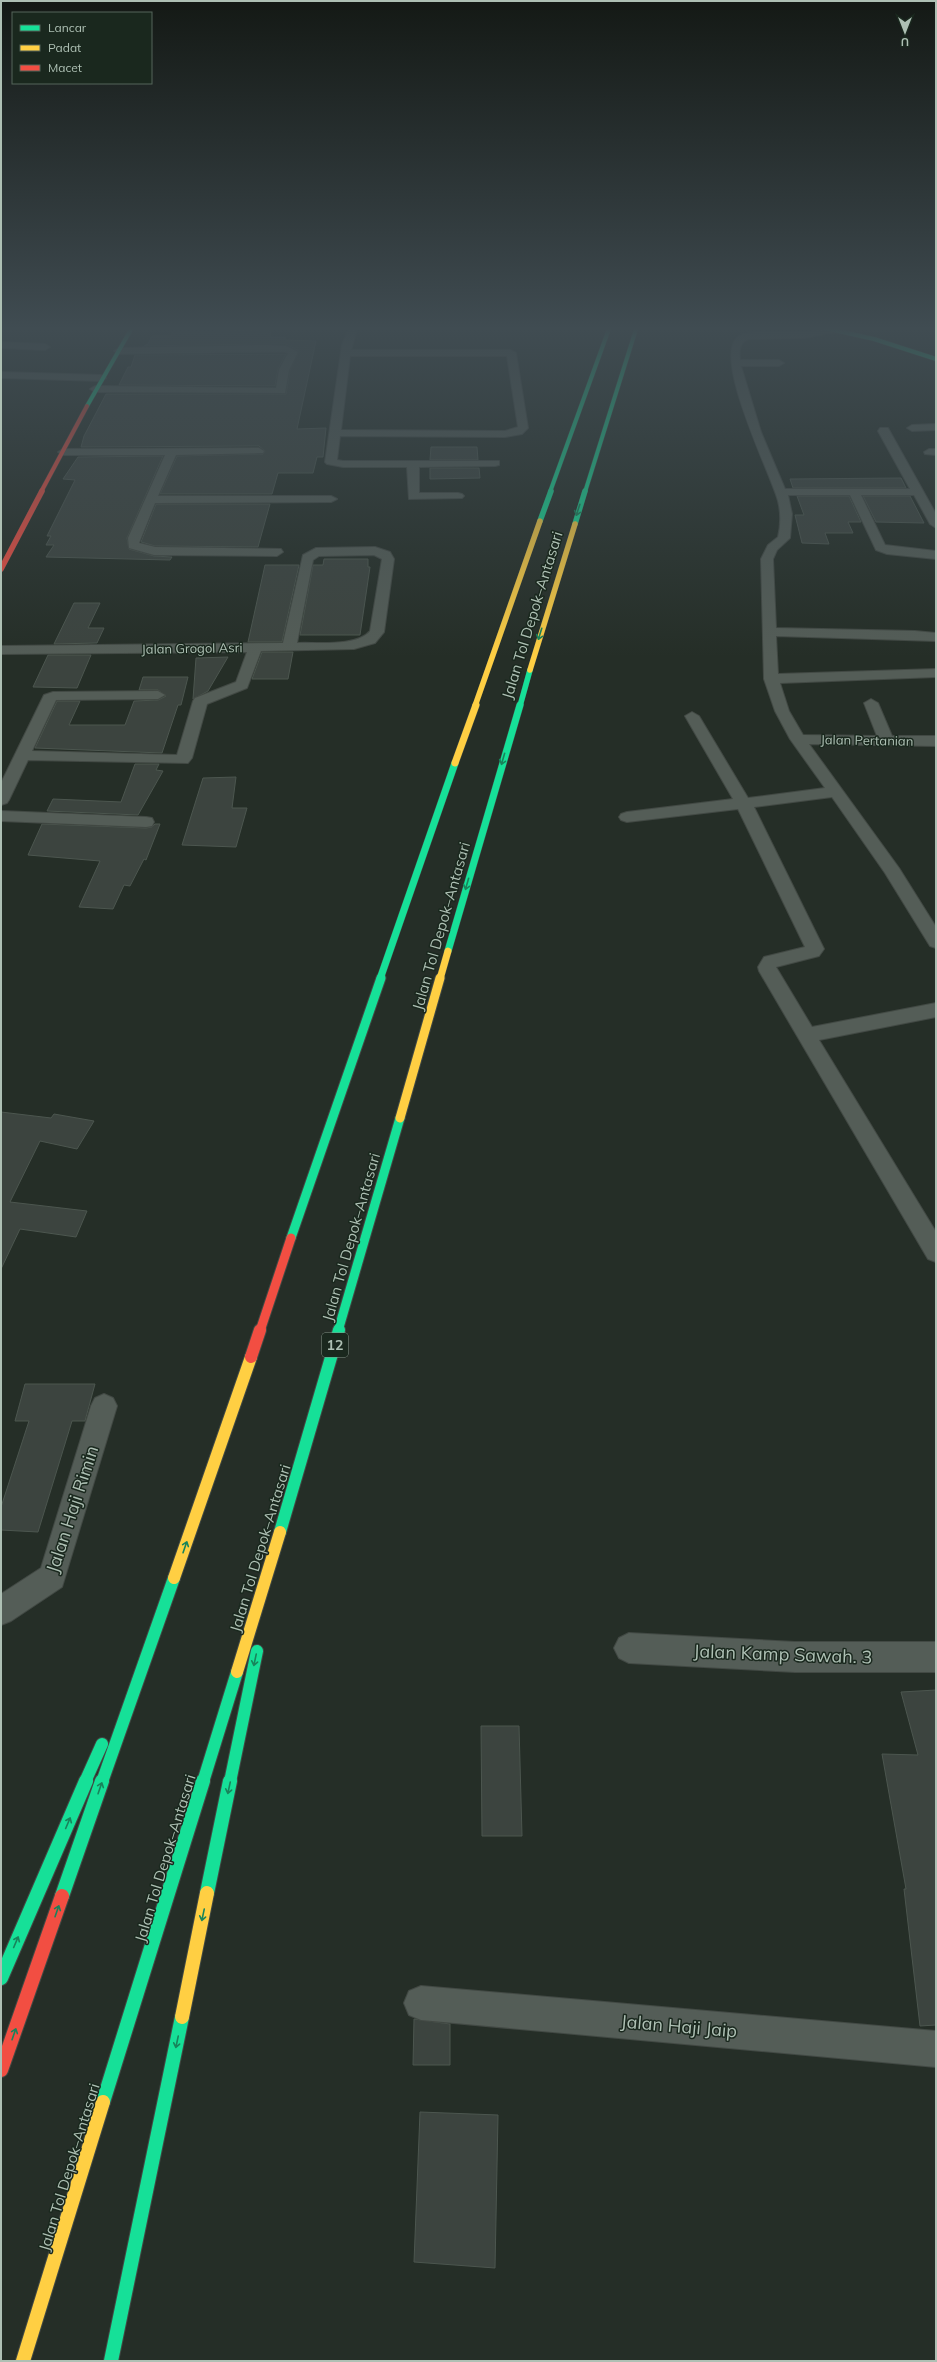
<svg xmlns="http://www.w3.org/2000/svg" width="937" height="2362" font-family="Mulish,sans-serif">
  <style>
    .building { fill: #3c443f; stroke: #4c564f }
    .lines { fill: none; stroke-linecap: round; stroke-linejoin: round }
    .street-casing { stroke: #424944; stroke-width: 2 }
    .fast-far5-casing { stroke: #424944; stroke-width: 5 }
    .fast-far4-casing { stroke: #424944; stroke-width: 6 }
    .fast-far3-casing { stroke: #424944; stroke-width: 8 }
    .fast-far2-casing { stroke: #424944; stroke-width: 11 }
    .fast-far1-casing { stroke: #424944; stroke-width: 14 }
    .fast-casing { stroke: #424944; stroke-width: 16 }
    .slow-far4-casing { stroke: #424944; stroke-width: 6 }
    .slow-far3-casing { stroke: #424944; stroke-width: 8 }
    .slow-far2-casing { stroke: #424944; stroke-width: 11 }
    .slow-far1-casing { stroke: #424944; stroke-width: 14 }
    .slow-casing { stroke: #424944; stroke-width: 16 }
    .jam-far4-casing { stroke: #424944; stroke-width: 5 }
    .jam-far3-casing { stroke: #424944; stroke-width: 6 }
    .jam-far2-casing { stroke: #424944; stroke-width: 11 }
    .jam-far1-casing { stroke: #424944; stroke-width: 14 }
    .jam-casing { stroke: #424944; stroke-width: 16 }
    .street { fill: #545d57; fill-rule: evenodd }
    .fast-far5 { stroke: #16e098; stroke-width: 4 }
    .fast-far4 { stroke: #16e098; stroke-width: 5.5 }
    .fast-far3 { stroke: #16e098; stroke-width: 7 }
    .fast-far2 { stroke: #16e098; stroke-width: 9 }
    .fast-far1 { stroke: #16e098; stroke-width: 12 }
    .fast { stroke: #16e098; stroke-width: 14 }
    .slow-far4 { stroke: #ffcf43; stroke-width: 5.5 }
    .slow-far3 { stroke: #ffcf43; stroke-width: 7 }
    .slow-far2 { stroke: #ffcf43; stroke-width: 9 }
    .slow-far1 { stroke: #ffcf43; stroke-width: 12 }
    .slow { stroke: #ffcf43; stroke-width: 14 }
    .jam-far4 { stroke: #f24e42; stroke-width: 4 }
    .jam-far3 { stroke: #f24e42; stroke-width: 5.5 }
    .jam-far2 { stroke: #f24e42; stroke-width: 9 }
    .jam-far1 { stroke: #f24e42; stroke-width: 12 }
    .jam { stroke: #f24e42; stroke-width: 14 }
    .oneway { stroke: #18845b }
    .labels { text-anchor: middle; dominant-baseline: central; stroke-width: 3; stroke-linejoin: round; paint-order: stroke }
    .far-street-label { font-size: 13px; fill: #aec0b4; stroke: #1a281e }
    .shield { fill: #1a281e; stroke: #829287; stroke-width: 1 }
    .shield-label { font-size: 14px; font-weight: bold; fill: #aec0b4 }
    .street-label { font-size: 15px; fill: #aec0b4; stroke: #1a281e }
    .near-street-label { font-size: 18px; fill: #aec0b4; stroke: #1a281e }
  </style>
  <rect width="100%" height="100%" fill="#252e27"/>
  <!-- building -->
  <g class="building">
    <polygon points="176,326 209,326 207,331 271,330 270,337 285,337 285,340 316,341 297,429 326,428 323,457 317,457 313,473 278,473 272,494 160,494 177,456 263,454 265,451 259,446 81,447 84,436 106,394 286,394 290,370 299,351 286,344 263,344 144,346 148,344 152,336 171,336"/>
    <polygon points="286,354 278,369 275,386 119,385 128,367 131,367 135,355"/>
    <polygon points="431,447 477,447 478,460 430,460"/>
    <polygon points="163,456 127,538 129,549 154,556 172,557 170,560 46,557 54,545 46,545 51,536 47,536 75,480 63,479 78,457"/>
    <polygon points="430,468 479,468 480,478 430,479"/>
    <polygon points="901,478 906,488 793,488 790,479"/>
    <polygon points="797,496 849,496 861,522 848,522 853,533 825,533 829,544 802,543 795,515 804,515"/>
    <polygon points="863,496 910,496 924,523 876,522"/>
    <polygon points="156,504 270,504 258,547 155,546 141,542"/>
    <polygon points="324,559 368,559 368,567 370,567 360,635 300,635 313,565 323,565"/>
    <polygon points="265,565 299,565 282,642 248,642"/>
    <polygon points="74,603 100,603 88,628 104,628 97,643 54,644"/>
    <polygon points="262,652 293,652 288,679 252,679"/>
    <polygon points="48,655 91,655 77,688 33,687"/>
    <polygon points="228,657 208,691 193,699 196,658"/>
    <polygon points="143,677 188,677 181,705 178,705 162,753 35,748 57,701 80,701 69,725 125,725 134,701 158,700 166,696 158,690 139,690"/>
    <polygon points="135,764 159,764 156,770 163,771 138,815 47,811 53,799 121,802"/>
    <polygon points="236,777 232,808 247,808 236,847 182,845 203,778"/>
    <polygon points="42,824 146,828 152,827 155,824 160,824 146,860 144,859 130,886 124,885 113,909 79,907 100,861 28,855"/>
    <polygon points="1,1112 51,1118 54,1114 94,1121 77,1149 40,1141 10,1202 87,1211 76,1237 20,1229 1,1269"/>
    <polygon points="25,1384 95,1384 85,1421 72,1421 38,1532 1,1530 1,1507 29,1421 15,1421"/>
    <polygon points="936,1690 936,2025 920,2026 904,1889 906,1889 882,1754 918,1755 901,1692"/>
    <polygon points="481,1726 519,1726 522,1836 482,1836"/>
    <polygon points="414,2019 450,2024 450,2065 413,2065"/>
    <polygon points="420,2112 498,2115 495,2268 414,2262"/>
  </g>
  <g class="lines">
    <defs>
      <g id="street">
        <path d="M350 326H358L351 350H511L516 353 528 428 522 434 505 437 340 436 337 460 343 461H499V465L495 466 419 467V493H458L462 494 464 496 462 498 409 499 407 467H343L327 464 325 462 342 345ZM350 356H507L518 427 505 431 341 430Z"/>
        <path d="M832 327 836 330 835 332 804 338 748 339C739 343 739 351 740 360H779L784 363 779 366H741L761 432 785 489H910L878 431 880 428H888L936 514V528L930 524 914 495H861L885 545 936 551V559L887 554 876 550 850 495H788L792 514 790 538 777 550 773 559 776 628 915 631 936 633V641L776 636 778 674 936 669V677L780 683 789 711 803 735 877 736 864 703 871 699 878 703 892 736H936V746L809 744 899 868 936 927V948L930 946 885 873 832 797 754 807 824 949 819 956 776 967 812 1027 936 1003V1017L819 1040 936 1232V1262L928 1259 759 971 758 967 764 957 805 947 738 809 627 822 621 820 619 817 621 814 627 812 733 799 685 716 692 712 699 716 748 798 825 788 790 739 775 711 764 679 761 559 768 545 778 537C781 524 781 513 778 501 771 474 710 354 739 336 752 329 786 333 802 332 812 332 822 329 832 327Z"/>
        <polygon points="1,342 45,344 50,347 45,350 1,348"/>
        <polygon points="263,345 286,346 298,352 289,370 285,393 95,392 90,389 95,386 276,388 279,370 288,353 284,352 119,354 114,351 119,348"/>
        <polygon points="1,372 101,375 106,378 101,381 1,378"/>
        <polygon points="936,424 936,430 912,431 907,428 912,425"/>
        <polygon points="259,448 264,451 263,453 176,455 158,496 331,496 337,499 331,502 155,503 139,543 155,547 281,549 283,552 277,556 154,555 129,548 128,538 165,455 63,455 58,452 63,449"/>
        <polygon points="929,449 936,449 936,455 925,454 924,452"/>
        <path d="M375 547 390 552 394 559 384 632 375 643 354 649 261 651 247 688 207 704 192 758 188 763 28 760 9 800 7 803 1 805V783L44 695 53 692 158 691 165 695 158 699 56 700 32 751 177 755 193 701 195 698 236 682 247 652 1 654V646L283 643 303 555 316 548ZM374 555 382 559 370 631C357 647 317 642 297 643L313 560 319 556Z"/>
        <polygon points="1,811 146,817 152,818 154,822 152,826 146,827 1,821"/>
        <polygon points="104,1394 113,1398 117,1406 62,1587 11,1621 1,1625 1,1594 41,1568 91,1406 95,1398"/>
        <polygon points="629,1633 795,1642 936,1642 936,1672 795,1672 629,1663 619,1658 614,1648 619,1638"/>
        <polygon points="421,1986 936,2031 936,2067 421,2020 409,2015 404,2003 409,1991"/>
      </g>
      <g id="fast-far5">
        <polyline points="816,326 874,339 936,359"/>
        <polyline points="87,406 133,326"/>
        <polyline points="550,492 610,326"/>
        <polyline points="585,492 637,326"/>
      </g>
      <g id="fast-far4">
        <polyline points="540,521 551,491"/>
        <polyline points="575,524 585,491"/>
        <polyline points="520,706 530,670"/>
      </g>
      <g id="fast-far3">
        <polyline points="448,951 520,705"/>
        <polyline points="380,979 455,763"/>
      </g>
      <g id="fast-far2">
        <polyline points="291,1238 381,978"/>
        <polyline points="338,1331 400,1118"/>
      </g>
      <g id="fast-far1">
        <polyline points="280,1532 339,1330"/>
        <polyline points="85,1782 102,1744"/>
        <polyline points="102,1782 174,1578"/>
        <polyline points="203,1782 237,1672"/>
        <polyline points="230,1782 257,1651"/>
      </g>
      <g id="fast">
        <polyline points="207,1893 230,1781"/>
        <polyline points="62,1896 102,1781"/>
        <polyline points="1,1978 86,1781"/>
        <polyline points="103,2102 203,1781"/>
        <polyline points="111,2361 182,2017"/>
      </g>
      <g id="slow-far4">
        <polyline points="530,670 575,524"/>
        <polyline points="475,706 540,521"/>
      </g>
      <g id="slow-far3">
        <polyline points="455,763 476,705"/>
        <polyline points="440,979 448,951"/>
      </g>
      <polyline id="slow-far2" points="400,1118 440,978"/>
      <g id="slow-far1">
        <polyline points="174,1578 251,1357"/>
        <polyline points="237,1672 280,1532"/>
      </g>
      <g id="slow">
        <polyline points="182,2017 207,1893"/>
        <polyline points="23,2361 103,2102"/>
      </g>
      <polyline id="jam-far4" points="41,492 87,406"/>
      <polyline id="jam-far3" points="1,569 42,491"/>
      <polyline id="jam-far2" points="260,1331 291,1238"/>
      <polyline id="jam-far1" points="251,1357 260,1330"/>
      <polyline id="jam" points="1,2070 62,1896"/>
    </defs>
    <!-- street casing -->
    <use href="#street" class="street-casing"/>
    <!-- fast-far5 casing -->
    <use href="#fast-far5" class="fast-far5-casing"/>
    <!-- fast-far4 casing -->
    <use href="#fast-far4" class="fast-far4-casing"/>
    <!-- fast-far3 casing -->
    <use href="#fast-far3" class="fast-far3-casing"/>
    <!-- fast-far2 casing -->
    <use href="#fast-far2" class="fast-far2-casing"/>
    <!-- fast-far1 casing -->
    <use href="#fast-far1" class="fast-far1-casing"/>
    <!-- fast casing -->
    <use href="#fast" class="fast-casing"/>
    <!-- slow-far4 casing -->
    <use href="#slow-far4" class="slow-far4-casing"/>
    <!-- slow-far3 casing -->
    <use href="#slow-far3" class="slow-far3-casing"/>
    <!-- slow-far2 casing -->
    <use href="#slow-far2" class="slow-far2-casing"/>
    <!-- slow-far1 casing -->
    <use href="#slow-far1" class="slow-far1-casing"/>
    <!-- slow casing -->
    <use href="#slow" class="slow-casing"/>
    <!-- jam-far4 casing -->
    <use href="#jam-far4" class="jam-far4-casing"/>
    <!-- jam-far3 casing -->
    <use href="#jam-far3" class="jam-far3-casing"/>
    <!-- jam-far2 casing -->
    <use href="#jam-far2" class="jam-far2-casing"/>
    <!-- jam-far1 casing -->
    <use href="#jam-far1" class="jam-far1-casing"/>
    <!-- jam casing -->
    <use href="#jam" class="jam-casing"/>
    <!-- street -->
    <use href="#street" class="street"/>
    <!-- fast-far5 -->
    <use href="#fast-far5" class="fast-far5"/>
    <!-- fast-far4 -->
    <use href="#fast-far4" class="fast-far4"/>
    <!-- fast-far3 -->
    <use href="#fast-far3" class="fast-far3"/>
    <!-- fast-far2 -->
    <use href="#fast-far2" class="fast-far2"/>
    <!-- fast-far1 -->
    <use href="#fast-far1" class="fast-far1"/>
    <!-- fast -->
    <use href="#fast" class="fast"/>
    <!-- slow-far4 -->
    <use href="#slow-far4" class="slow-far4"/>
    <!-- slow-far3 -->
    <use href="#slow-far3" class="slow-far3"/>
    <!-- slow-far2 -->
    <use href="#slow-far2" class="slow-far2"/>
    <!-- slow-far1 -->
    <use href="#slow-far1" class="slow-far1"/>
    <!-- slow -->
    <use href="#slow" class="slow"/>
    <!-- jam-far4 -->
    <use href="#jam-far4" class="jam-far4"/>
    <!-- jam-far3 -->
    <use href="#jam-far3" class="jam-far3"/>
    <!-- jam-far2 -->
    <use href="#jam-far2" class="jam-far2"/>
    <!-- jam-far1 -->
    <use href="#jam-far1" class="jam-far1"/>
    <!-- jam -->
    <use href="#jam" class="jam"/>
  </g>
  <!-- one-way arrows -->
  <defs><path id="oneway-shaft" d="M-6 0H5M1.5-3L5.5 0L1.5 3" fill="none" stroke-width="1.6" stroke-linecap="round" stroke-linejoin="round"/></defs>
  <g class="oneway">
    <use href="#oneway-shaft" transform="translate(578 510) rotate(108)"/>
    <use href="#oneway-shaft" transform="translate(540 634) rotate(107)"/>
    <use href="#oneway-shaft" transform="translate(503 759) rotate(106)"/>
    <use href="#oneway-shaft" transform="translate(467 884) rotate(106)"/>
    <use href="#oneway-shaft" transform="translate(185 1547) rotate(-71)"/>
    <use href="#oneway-shaft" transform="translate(255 1660) rotate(102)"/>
    <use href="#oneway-shaft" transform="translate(100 1788) rotate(-71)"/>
    <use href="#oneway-shaft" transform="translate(229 1788) rotate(102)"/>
    <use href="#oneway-shaft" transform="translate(68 1823) rotate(-67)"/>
    <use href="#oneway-shaft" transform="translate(57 1911) rotate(-71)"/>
    <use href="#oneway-shaft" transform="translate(203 1915) rotate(102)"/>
    <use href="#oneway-shaft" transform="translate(16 1942) rotate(-67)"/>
    <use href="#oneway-shaft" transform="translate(14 2034) rotate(-71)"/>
    <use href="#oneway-shaft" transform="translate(177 2042) rotate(102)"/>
  </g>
  <!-- sky -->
  <linearGradient id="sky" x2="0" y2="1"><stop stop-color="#141915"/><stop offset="0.5" stop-color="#404c52"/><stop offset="1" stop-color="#404c52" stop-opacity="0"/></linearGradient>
  <rect width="937" height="657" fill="url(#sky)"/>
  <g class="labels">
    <!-- far-street labels -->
    <g class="far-street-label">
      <text transform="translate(192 648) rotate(-1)">Jalan Grogol Asri</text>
      <text transform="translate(867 740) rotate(1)">Jalan Pertanian</text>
    </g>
    <!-- shield labels -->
    <rect class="shield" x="322" y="1333" width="26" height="24" rx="3"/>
    <g class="shield-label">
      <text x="335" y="1345">12</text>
    </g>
    <!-- street labels -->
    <g class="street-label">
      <text transform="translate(532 615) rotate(-73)">Jalan Tol Depok–Antasari</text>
      <text transform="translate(441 926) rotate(-74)">Jalan Tol Depok–Antasari</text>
      <text transform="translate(351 1237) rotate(-74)">Jalan Tol Depok–Antasari</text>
      <text transform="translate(260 1548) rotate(-73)">Jalan Tol Depok–Antasari</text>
      <text transform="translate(165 1858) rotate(-73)">Jalan Tol Depok–Antasari</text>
      <text transform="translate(69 2167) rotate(-73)">Jalan Tol Depok–Antasari</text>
    </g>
    <!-- near-street labels -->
    <g class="near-street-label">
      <text transform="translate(72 1509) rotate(-72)">Jalan Haji Rimin</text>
      <text transform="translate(783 1654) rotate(2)">Jalan Kamp Sawah. 3</text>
      <text transform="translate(679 2026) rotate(5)">Jalan Haji Jaip</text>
    </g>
  </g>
  <!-- border -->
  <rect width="937" height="2362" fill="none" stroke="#aec0b4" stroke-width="4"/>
  <!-- legend -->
  <rect x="12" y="12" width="140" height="72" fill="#1a281e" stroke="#55655a"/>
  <rect x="20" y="25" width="20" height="6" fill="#16e098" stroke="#55655a"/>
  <text x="48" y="32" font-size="12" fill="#aec0b4">Lancar</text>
  <rect x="20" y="45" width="20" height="6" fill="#ffcf43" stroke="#55655a"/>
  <text x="48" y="52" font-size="12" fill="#aec0b4">Padat</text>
  <rect x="20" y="65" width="20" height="6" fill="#f24e42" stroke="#55655a"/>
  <text x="48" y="72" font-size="12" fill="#aec0b4">Macet</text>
  <!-- north arrow -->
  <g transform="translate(905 32) rotate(180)" stroke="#1a281e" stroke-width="3" paint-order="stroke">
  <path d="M0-3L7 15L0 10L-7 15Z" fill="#aec0b4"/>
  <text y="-6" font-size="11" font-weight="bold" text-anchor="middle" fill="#aec0b4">U</text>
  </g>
</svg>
